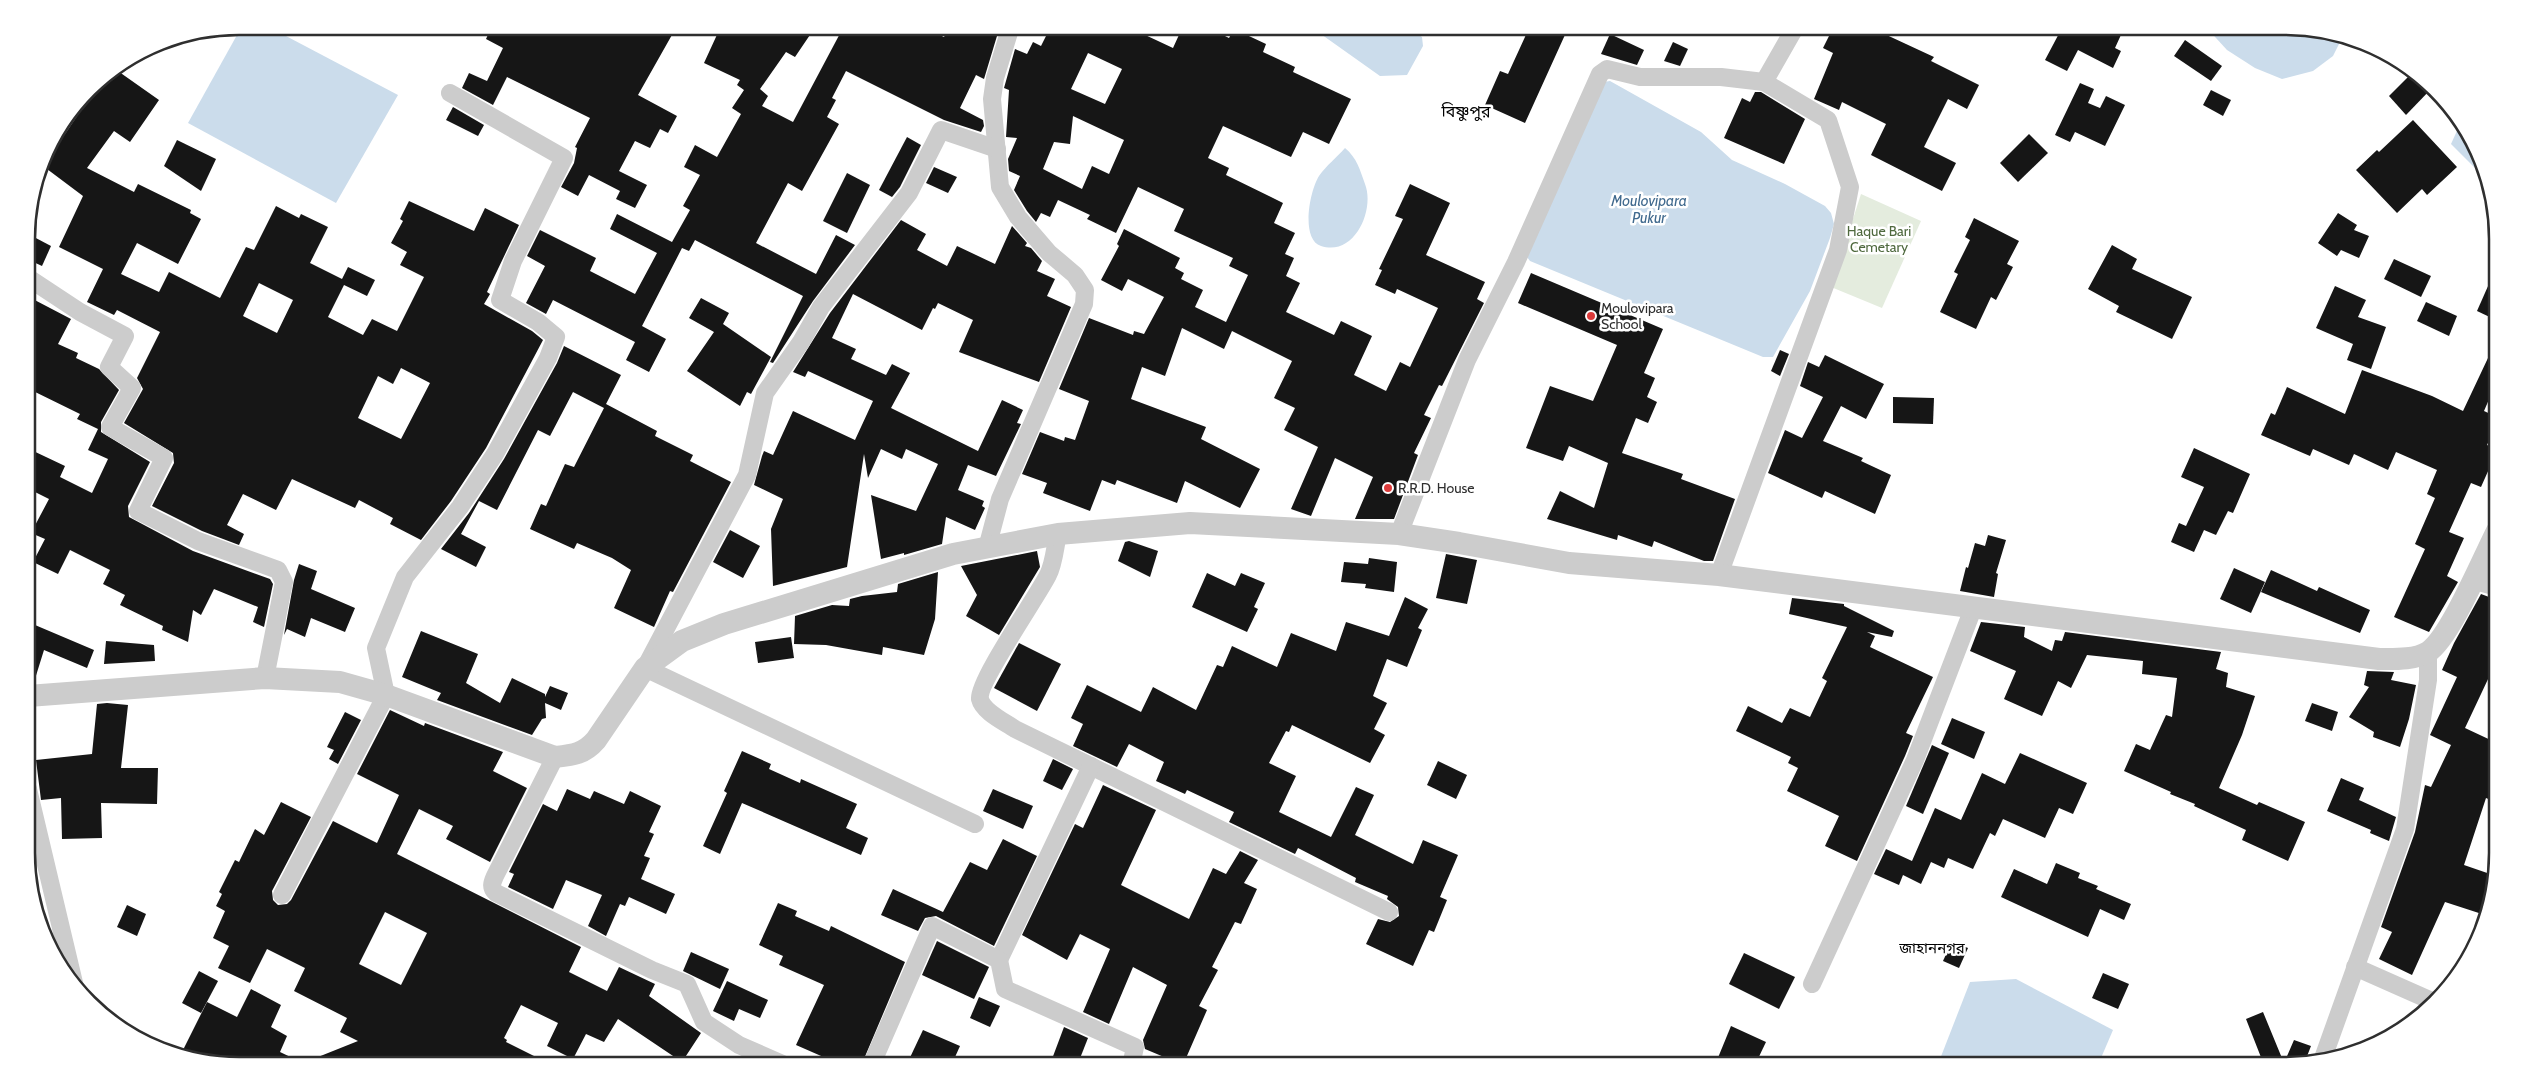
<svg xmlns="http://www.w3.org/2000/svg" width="2524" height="1092" font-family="Cabin,'Noto Sans Bengali',sans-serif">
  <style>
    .green { fill: #e4ecde }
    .water { fill: #cbdceb }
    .building { fill: #161616; fill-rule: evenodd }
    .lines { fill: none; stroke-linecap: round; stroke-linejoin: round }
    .minor { stroke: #ccc; stroke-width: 18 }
    .tertiary { stroke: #ccc; stroke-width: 22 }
    .poi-dot { fill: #dd3b3b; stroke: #fff; stroke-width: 2 }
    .labels { text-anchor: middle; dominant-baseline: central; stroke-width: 5; stroke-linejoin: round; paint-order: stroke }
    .park-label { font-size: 14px; fill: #4f693e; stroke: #fff }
    .poi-label { font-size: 14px; fill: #2f2f2f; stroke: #fff; text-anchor: start }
    .water-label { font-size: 15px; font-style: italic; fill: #416a8e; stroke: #fff }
    .neighbourhood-label { font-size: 15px; fill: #000; stroke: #fff }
    .quarter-label { font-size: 16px; fill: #000; stroke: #fff }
    .rim { fill: none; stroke: #2f2f2f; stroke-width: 2.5 }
  </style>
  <rect width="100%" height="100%" fill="#fff"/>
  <!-- green -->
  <polygon class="green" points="1861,194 1921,221 1882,308 1831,287"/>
  <!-- water -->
  <g class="water">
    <polygon points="242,26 267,26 398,95 336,203 188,123"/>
    <polygon points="1268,26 1403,26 1422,37 1423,46 1407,75 1380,76 1318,32 1281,32"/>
    <polygon points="2205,26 2285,26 2342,38 2333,56 2313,71 2282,79 2255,68 2227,50"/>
    <polygon points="1610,81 1701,132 1732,160 1785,184 1825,206 1831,213 1834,224 1830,238 1810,291 1773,357 1763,357 1530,261 1527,257 1604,82"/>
    <polygon points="2461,122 2482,158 2487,180 2451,144"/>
    <path d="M1345 148C1357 158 1360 170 1365 184 1375 209 1355 257 1321 246 1300 239 1310 190 1319 176 1326 166 1337 157 1345 148Z"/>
    <polygon points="2016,979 2113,1030 2098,1065 1947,1065 1940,1059 1970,982"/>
  </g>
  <!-- building -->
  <g class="building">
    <polygon points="492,26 677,26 638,95 677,116 668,133 660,129 650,148 635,141 619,171 647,185 635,208 616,199 620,191 589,175 578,196 561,187 574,163 577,148 575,147 590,118 507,77 493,105 462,88 469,73 487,81 503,48 486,39"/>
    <polygon points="721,26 816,26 795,57 786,52 760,89 768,96 762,106 793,122 844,26 921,26 944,37 950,26 1000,26 984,79 976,75 960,108 983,120 984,126 981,132 944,120 846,71 832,98 836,100 827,117 839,124 802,191 788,183 756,243 816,274 836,235 855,245 813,301 773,363 770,362 803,296 695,240 689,251 682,248 642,326 666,339 649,372 626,360 635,342 553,300 546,314 526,303 545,266 527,256 540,230 596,258 590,271 635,294 657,253 610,229 617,214 672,242 690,210 683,206 700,175 684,167 695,145 717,157 741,114 732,108 744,90 737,85 740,80 704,63"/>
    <path d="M1051 26H1126L1173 48 1183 26H1205L1229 38 1234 29 1266 44 1263 52 1295 67 1293 72 1351 99 1329 144 1303 132 1291 157 1223 126 1208 158 1229 168 1226 175 1283 203 1274 223 1295 233 1285 254 1294 258 1286 276 1300 283 1286 312 1334 335 1341 321 1372 336 1354 375 1386 391 1400 362 1410 367 1438 308 1397 289 1395 294 1375 285 1382 270 1379 269 1403 219 1395 216 1410 184 1450 203 1426 255 1485 282 1477 299 1484 303 1442 386 1439 385 1424 415 1431 418 1414 453 1418 455 1394 519H1355L1373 477 1335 458 1311 516 1291 509 1318 447 1284 430 1295 408 1274 398 1292 361 1232 331 1224 349 1182 328 1165 376 1142 367 1131 399 1206 427 1201 439 1260 469 1240 508 1185 481 1177 503 1117 480 1115 485 1102 480 1090 511 1043 493 1047 483 1022 474 1040 432 1064 441 1065 437 1075 440 1089 401 1059 389 1089 318 1133 335 1134 331 1144 334 1164 297 1128 279 1122 291 1101 280 1119 246 1117 244 1124 229 1180 258 1175 268 1184 273 1181 279 1203 290 1195 307 1226 322 1248 275 1229 266 1233 258 1174 231 1184 209 1138 187 1116 233 1087 219 1090 215 1058 200 1050 217 1041 213 1036 222 1027 211 1014 190 1020 176 1009 171 1008 159 1017 138 1006 137 1009 90 1004 88 1015 49 1027 54 1033 42 1041 46ZM1088 53 1122 69 1105 104 1071 89ZM1073 116 1124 140 1109 174 1092 166 1082 189 1043 169 1054 142 1070 144Z"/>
    <polygon points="1530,26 1569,26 1525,123 1485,105 1500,71 1508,74"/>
    <polygon points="1834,26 1880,26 1878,31 1934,57 1931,61 1979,85 1967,109 1948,99 1924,147 1956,163 1942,191 1871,155 1886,124 1842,102 1839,110 1814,99 1833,53 1823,48"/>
    <polygon points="2063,26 2125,26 2115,48 2121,51 2113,68 2078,50 2067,71 2045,60"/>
    <polygon points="1610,34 1644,50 1637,65 1601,54"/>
    <polygon points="2185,40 2222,66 2211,81 2174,56"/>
    <polygon points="1673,42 1688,49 1680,66 1664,61"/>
    <path d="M115 69 159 100 130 142 114 131 87 168 134 192 138 184 191 210 190 213 201 219 178 264 137 243 121 274 159 292 169 272 220 298 246 247 254 250 276 206 299 218 301 214 328 227 310 263 342 279 348 267 375 280 367 296 344 285 328 317 363 335 372 319 397 331 424 277 400 265 407 252 391 243 403 221 400 219 409 201 474 231 485 208 519 225 487 292 490 294 484 304 532 331 543 340 486 448 451 501 421 540 390 524 393 518 359 500 355 508 292 479 276 510 243 494 227 525 244 534 239 545 202 531 152 506 174 463 173 453 124 423 143 389 137 378 160 332 117 310 114 315 87 302 103 269 59 247 83 196 43 166 48 146 60 130 65 134 104 76ZM259 283 293 300 277 333 243 316ZM401 368 430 383 401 439 358 418 378 376 393 384Z"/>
    <polygon points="2415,70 2432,88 2406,115 2389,96"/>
    <polygon points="2080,83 2094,89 2088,103 2100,108 2106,96 2125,105 2105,146 2075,132 2070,142 2055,135"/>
    <polygon points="2211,90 2231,100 2223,116 2203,105"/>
    <polygon points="1755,92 1761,92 1805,119 1784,164 1724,138 1742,98 1750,102"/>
    <polygon points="453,107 484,125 478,136 446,120"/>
    <polygon points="2413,120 2457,167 2427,195 2422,189 2397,213 2356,170 2377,150 2379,152"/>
    <polygon points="2029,134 2048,153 2018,182 2000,163"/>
    <polygon points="907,137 921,145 900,187 892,197 879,190"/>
    <polygon points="177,140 216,159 201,191 164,166"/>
    <polygon points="934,167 957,177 948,193 926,183"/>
    <polygon points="847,173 870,185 847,233 823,221"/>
    <polygon points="2338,213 2357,225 2354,230 2369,236 2359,258 2341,250 2337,256 2318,243"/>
    <polygon points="1974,218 2019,241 2007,264 2013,267 1996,300 1991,297 1976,329 1940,312 1958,274 1954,272 1970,240 1965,237"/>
    <polygon points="901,220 926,234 917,250 947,266 957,246 995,264 1012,226 1027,243 1025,246 1031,248 1042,261 1037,271 1055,279 1047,296 1071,307 1039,382 959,352 973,320 938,303 935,309 933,308 922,330 853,294 832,338 856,349 851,359 886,375 892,364 910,373 891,408 978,451 1002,400 1023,410 1017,423 1021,424 996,476 968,465 958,490 984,501 982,506 985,508 975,530 946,517 942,544 904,555 904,553 881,559 871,495 916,511 938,464 906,449 902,459 881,449 868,478 864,454 847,567 773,586 771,529 783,499 754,485 762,456 764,451 773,455 793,411 855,440 873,401 808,371 805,377 793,372 830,313"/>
    <polygon points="32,236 51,246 42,266 27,259 27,248"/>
    <polygon points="2112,245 2137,259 2132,269 2192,297 2172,339 2116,312 2119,306 2088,289"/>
    <polygon points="2394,259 2431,276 2421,297 2384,279"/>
    <polygon points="2496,268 2496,320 2477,311"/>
    <polygon points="1531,273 1663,329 1644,373 1655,378 1647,397 1657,402 1648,423 1636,418 1622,453 1683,474 1681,479 1735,499 1713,561 1704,561 1654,541 1652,547 1618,535 1617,540 1547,519 1560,491 1594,508 1608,463 1569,446 1563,461 1526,448 1550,386 1593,401 1617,345 1518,303"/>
    <polygon points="2335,286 2366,300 2358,317 2386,327 2371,369 2347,360 2353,344 2316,328"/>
    <polygon points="27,296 71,319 58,344 78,353 76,358 99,369 119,390 101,422 101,432 150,462 128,506 129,517 193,551 270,579 273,584 264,627 253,622 258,607 214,589 201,615 193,610 188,642 162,630 163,626 120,605 125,595 103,584 110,570 70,550 58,574 33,562 45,539 31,533 49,499 27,488 27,448 65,466 60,477 92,493 108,459 88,450 98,429 77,419 80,414 27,388"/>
    <polygon points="701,298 729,313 723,324 771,357 751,394 747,392 740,406 687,371 714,332 689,318"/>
    <polygon points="2426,302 2457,316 2449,336 2417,321"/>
    <polygon points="2496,341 2496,383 2484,411 2497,417 2497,424 2487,445 2497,449 2497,472 2489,469 2481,487 2471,483 2449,532 2464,538 2447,576 2458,582 2429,632 2394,617 2425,549 2415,544 2435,498 2427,494 2437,470 2396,452 2388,470 2354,454 2349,465 2313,449 2310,456 2261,435 2271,413 2275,415 2287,387 2345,414 2362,370 2432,396 2463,411"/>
    <polygon points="564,346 621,375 606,404 657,431 655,436 693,455 690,461 731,482 673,592 670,591 654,627 614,608 631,570 612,558 577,543 574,549 530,529 541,504 546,506 565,464 574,467 604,408 573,392 550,436 538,430 497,510 479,501 461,534 486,547 476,567 441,549 469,513 504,459 557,363"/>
    <polygon points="1780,350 1789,354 1780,376 1771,371"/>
    <polygon points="1825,355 1884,384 1866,419 1841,406 1823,441 1863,458 1861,461 1891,475 1875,514 1825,491 1822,498 1768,473 1785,430 1802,438 1823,397 1800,386 1808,362 1819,367"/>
    <polygon points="1893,397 1934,398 1933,424 1893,423"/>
    <polygon points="2194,448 2250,474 2233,513 2228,511 2216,535 2204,530 2194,552 2171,542 2179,523 2186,526 2204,487 2181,477"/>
    <polygon points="730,530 760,546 743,578 713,562"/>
    <polygon points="1988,535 2006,540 1996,573 1998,574 1994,597 1960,591 1966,567 1968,568 1975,543 1985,546"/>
    <polygon points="1129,541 1158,551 1150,577 1118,561 1125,542"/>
    <polygon points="1037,551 1040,567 999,635 966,616 977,595 961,566"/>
    <polygon points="1446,554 1477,560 1467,604 1436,598"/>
    <polygon points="1369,558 1397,562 1394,592 1365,588 1366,584 1341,582 1344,562 1368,564"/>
    <polygon points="299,564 317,571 311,589 355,608 345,632 311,618 305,637 287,629 284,635 294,580"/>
    <polygon points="2234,568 2265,582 2251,613 2220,599"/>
    <polygon points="2271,570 2317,591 2319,587 2370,610 2360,633 2261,592"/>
    <polygon points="938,572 935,619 924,655 883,647 882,655 826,645 794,644 795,616 832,605 849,606 850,599 862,596 897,592 898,584"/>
    <polygon points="1207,573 1235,586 1241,573 1265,583 1254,607 1258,609 1247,632 1192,607"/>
    <polygon points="2481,594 2497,600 2497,660 2465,728 2497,743 2498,803 2486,798 2464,865 2493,875 2485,915 2445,902 2412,975 2379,959 2392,932 2381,927 2415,832 2425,785 2431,787 2451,745 2430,735 2457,677 2442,670 2454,643"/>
    <polygon points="1405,597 1428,609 1418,628 1422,630 1407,667 1387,659 1373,696 1387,703 1374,729 1385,735 1370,763 1292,725 1289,732 1286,731 1269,763 1296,776 1279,812 1331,837 1356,787 1374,795 1355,835 1413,864 1423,840 1458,855 1440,897 1447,900 1434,932 1429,930 1413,966 1366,944 1378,919 1390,922 1399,916 1398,907 1387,899 1388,896 1355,882 1356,878 1298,848 1295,854 1229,822 1234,812 1187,790 1185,794 1156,781 1164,762 1129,744 1117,767 1073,746 1083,724 1071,718 1087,685 1141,712 1153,687 1196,710 1217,665 1223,667 1232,646 1277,667 1291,633 1336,651 1346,622 1389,636"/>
    <polygon points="1792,598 1844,604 1844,606 1894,631 1892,637 1867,632 1875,636 1870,647 1933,677 1906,733 1913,736 1905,756 1857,861 1825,846 1839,816 1787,791 1798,768 1788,763 1791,757 1736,731 1748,706 1782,723 1790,708 1810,717 1827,681 1822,678 1847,627 1789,614"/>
    <polygon points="1981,622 2025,627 2024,637 2052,651 2055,640 2062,641 2065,632 2221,652 2216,669 2228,673 2226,687 2255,696 2242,735 2219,788 2257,805 2259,802 2305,822 2288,861 2242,840 2246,830 2194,806 2195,804 2170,794 2171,792 2124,771 2136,744 2150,750 2166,715 2172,717 2177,678 2142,674 2143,661 2087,655 2071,688 2058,681 2042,716 2004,699 2016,671 1970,651"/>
    <polygon points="35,625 94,650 87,668 44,650 34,682 28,683 28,647"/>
    <polygon points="421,631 478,654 466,683 500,703 512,678 545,694 545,697 550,686 568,693 561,710 545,703 546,718 542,719 532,735 437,700 441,693 402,677"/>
    <polygon points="791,637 794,658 758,663 755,642"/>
    <polygon points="106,641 154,645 155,661 104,664"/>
    <polygon points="1019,643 1061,664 1037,711 994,688"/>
    <polygon points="2367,671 2394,672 2391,680 2416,685 2409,719 2400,747 2373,737 2374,732 2349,717 2369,687 2364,685"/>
    <polygon points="107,703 128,705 121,768 158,768 157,804 101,803 102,838 62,839 61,798 41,800 36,760 92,754 97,704"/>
    <polygon points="2312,703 2338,712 2332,731 2305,721"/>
    <path d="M390 710 424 726 425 723 503 752 493 771 527 788 490 862 446 839 453 826 419 809 397 854 581 947 569 972 607 991 619 967 655 984 649 996 701 1033 682 1062 618 1019 604 1042 586 1034 573 1059 547 1046 558 1023 521 1005 504 1038 507 1040 506 1042 554 1066H464L447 1057 443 1066H263L250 1059 247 1066H239L181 1054 207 1002 237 1017 251 989 281 1005 271 1027 287 1036 280 1052 303 1063 358 1041 340 1032 347 1018 294 991 305 968 267 949 250 983 218 968 229 946 213 938 225 911 216 906 222 894 219 892 235 860 239 862 255 829 264 835 281 802 311 817 272 891 273 900 278 905 287 904 291 900 333 821 377 843 399 795 357 774ZM385 912 427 933 401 985 359 964Z"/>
    <polygon points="345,712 361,720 338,764 329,759 334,750 327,747"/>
    <polygon points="1952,718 1985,732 1974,759 1941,744"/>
    <polygon points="1932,745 1949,753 1923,814 1906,806"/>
    <polygon points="742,751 771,764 769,769 800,783 801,779 857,804 846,828 868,838 861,855 742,803 720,854 703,846 727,793 724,791"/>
    <polygon points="2020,753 2087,783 2073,814 2059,808 2045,838 2003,819 1995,836 1990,833 1973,869 1948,858 1944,868 1931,862 1921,884 1903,875 1899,885 1874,874 1886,849 1912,861 1935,808 1961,820 1982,773 2005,784"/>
    <polygon points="1053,759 1073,769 1062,790 1043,781"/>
    <polygon points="1438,761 1467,775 1456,799 1427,785"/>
    <polygon points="2341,778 2364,788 2359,800 2396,817 2389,841 2370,833 2371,830 2327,811"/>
    <polygon points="1103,785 1156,810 1121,885 1189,919 1213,868 1226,874 1240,851 1258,860 1244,883 1257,889 1241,924 1235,922 1212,967 1218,970 1199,1006 1207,1010 1183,1065 1145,1049 1143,1040 1167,985 1133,967 1109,1024 1083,1012 1110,949 1080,934 1067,960 1022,935 1075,824 1083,828"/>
    <polygon points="567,789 590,799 594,791 624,804 630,791 661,806 649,832 654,834 644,856 650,858 641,879 675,894 666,914 629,897 625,906 620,904 606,936 588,926 602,895 566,880 553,909 508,887 514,874 509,872 543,804 557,811"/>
    <polygon points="993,789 1033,806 1023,829 983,811"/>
    <polygon points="1003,839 1037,856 994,946 936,916 925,918 918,931 881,915 893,889 943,912 970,862 987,870"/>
    <polygon points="2056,863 2080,873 2078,878 2098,886 2096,889 2131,904 2124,920 2100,909 2088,937 2001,897 2014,869 2047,884"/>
    <polygon points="778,903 797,911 795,916 829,931 831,926 905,962 861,1066 844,1066 796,1045 824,985 779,965 783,956 759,945"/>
    <polygon points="127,905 146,914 137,936 117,927"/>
    <polygon points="937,941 989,967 974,999 922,975"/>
    <polygon points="1952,941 1968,948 1959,968 1943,961"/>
    <polygon points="691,952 729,969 720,989 683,971"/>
    <polygon points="1744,953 1795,977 1779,1009 1729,984"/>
    <polygon points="199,971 218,981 201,1013 182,1003"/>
    <polygon points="2103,973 2129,984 2118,1009 2092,998"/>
    <polygon points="727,981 768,1000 760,1018 739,1009 734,1021 713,1011"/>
    <polygon points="979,997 1000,1006 990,1027 970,1018"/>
    <polygon points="2263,1012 2284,1063 2294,1040 2311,1046 2304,1064 2264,1065 2246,1019"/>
    <polygon points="1731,1026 1766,1042 1755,1065 1715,1065"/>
    <polygon points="1064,1027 1088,1038 1077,1066 1069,1066 1052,1059"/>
    <polygon points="923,1030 960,1046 951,1066 906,1066"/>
  </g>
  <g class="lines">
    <!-- minor -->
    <g class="minor">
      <polyline points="1764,82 1796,26"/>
      <polyline points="27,277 80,312 125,336 109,367 132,388 110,427 164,458 138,511 198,541 278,570 284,582 265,678"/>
      <path d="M1058 534C1055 547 1054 564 1048 575 1037 597 977 683 980 699 983 712 1005 722 1015 729L1389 912"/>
      <polyline points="1399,534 1467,360 1516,262 1600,74 1607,69 1640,77 1721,77 1764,82 1828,120 1850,187 1838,250 1719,575"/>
      <polyline points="987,548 1000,499 1084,304 1085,290 1075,275 1049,253 1018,217 1000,187 992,99 995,78 1011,26"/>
      <polyline points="2472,580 2497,587"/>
      <path d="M555 757 495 876C492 883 490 887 496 893L652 970 687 984 704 1022 739 1045 787 1066"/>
      <polyline points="28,789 75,987"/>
      <polyline points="975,824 645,668 747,475 765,393 801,342 821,307 909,193 941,130 997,149"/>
      <polyline points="282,895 386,695 376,648 405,577 460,507 495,454 548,358 556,337 538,322 500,300 513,261 564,158 450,93"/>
      <polyline points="999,960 1091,766"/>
      <polyline points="2355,967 2434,1002"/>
      <polyline points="1812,984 1915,760 1974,606"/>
      <polyline points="2322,1061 2405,829 2428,680 2428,652"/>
      <polyline points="871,1066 932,926 999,960 1005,989 1135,1047 1131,1066"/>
    </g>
    <!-- tertiary -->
    <path class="tertiary" d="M28 696 265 678 340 682 386 695 555 757C573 755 584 754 596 740L645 668 682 641 724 624 953 554 1058 534 1190 523 1399 534 1459 543 1569 563 1719 575 2379 659C2394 659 2415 660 2428 652 2450 638 2483 558 2497 531"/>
  </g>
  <!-- markers -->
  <g class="poi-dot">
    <circle cx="1591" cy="316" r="5"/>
    <circle cx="1388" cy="488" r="5"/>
  </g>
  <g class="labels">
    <!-- park labels -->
    <g class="park-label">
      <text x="1879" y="231">Haque Bari<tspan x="1879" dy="16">Cemetary</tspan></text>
    </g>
    <!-- poi labels -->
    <g class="poi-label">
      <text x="1601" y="308">Moulovipara<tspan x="1601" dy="16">School</tspan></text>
      <text x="1398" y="488">R.R.D. House</text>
    </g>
    <!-- water labels -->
    <g class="water-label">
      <text x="1649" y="201">Moulovipara<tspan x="1649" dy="17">Pukur</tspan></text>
    </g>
    <!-- neighbourhood labels -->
    <g class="neighbourhood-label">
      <text x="1932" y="948">জাহাননগর</text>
    </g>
    <!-- quarter labels -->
    <g class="quarter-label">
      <text x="1466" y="111">বিষ্ণুপুর</text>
    </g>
  </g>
  <!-- crop -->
  <path d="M0 0H2524V1092H0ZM239 35H2285A204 204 0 0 1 2489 239V853A204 204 0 0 1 2285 1057H239A204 204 0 0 1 35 853V239A204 204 0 0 1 239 35Z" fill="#fff" fill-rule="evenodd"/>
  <path class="rim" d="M239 35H2285A204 204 0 0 1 2489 239V853A204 204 0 0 1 2285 1057H239A204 204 0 0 1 35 853V239A204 204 0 0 1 239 35Z"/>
</svg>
